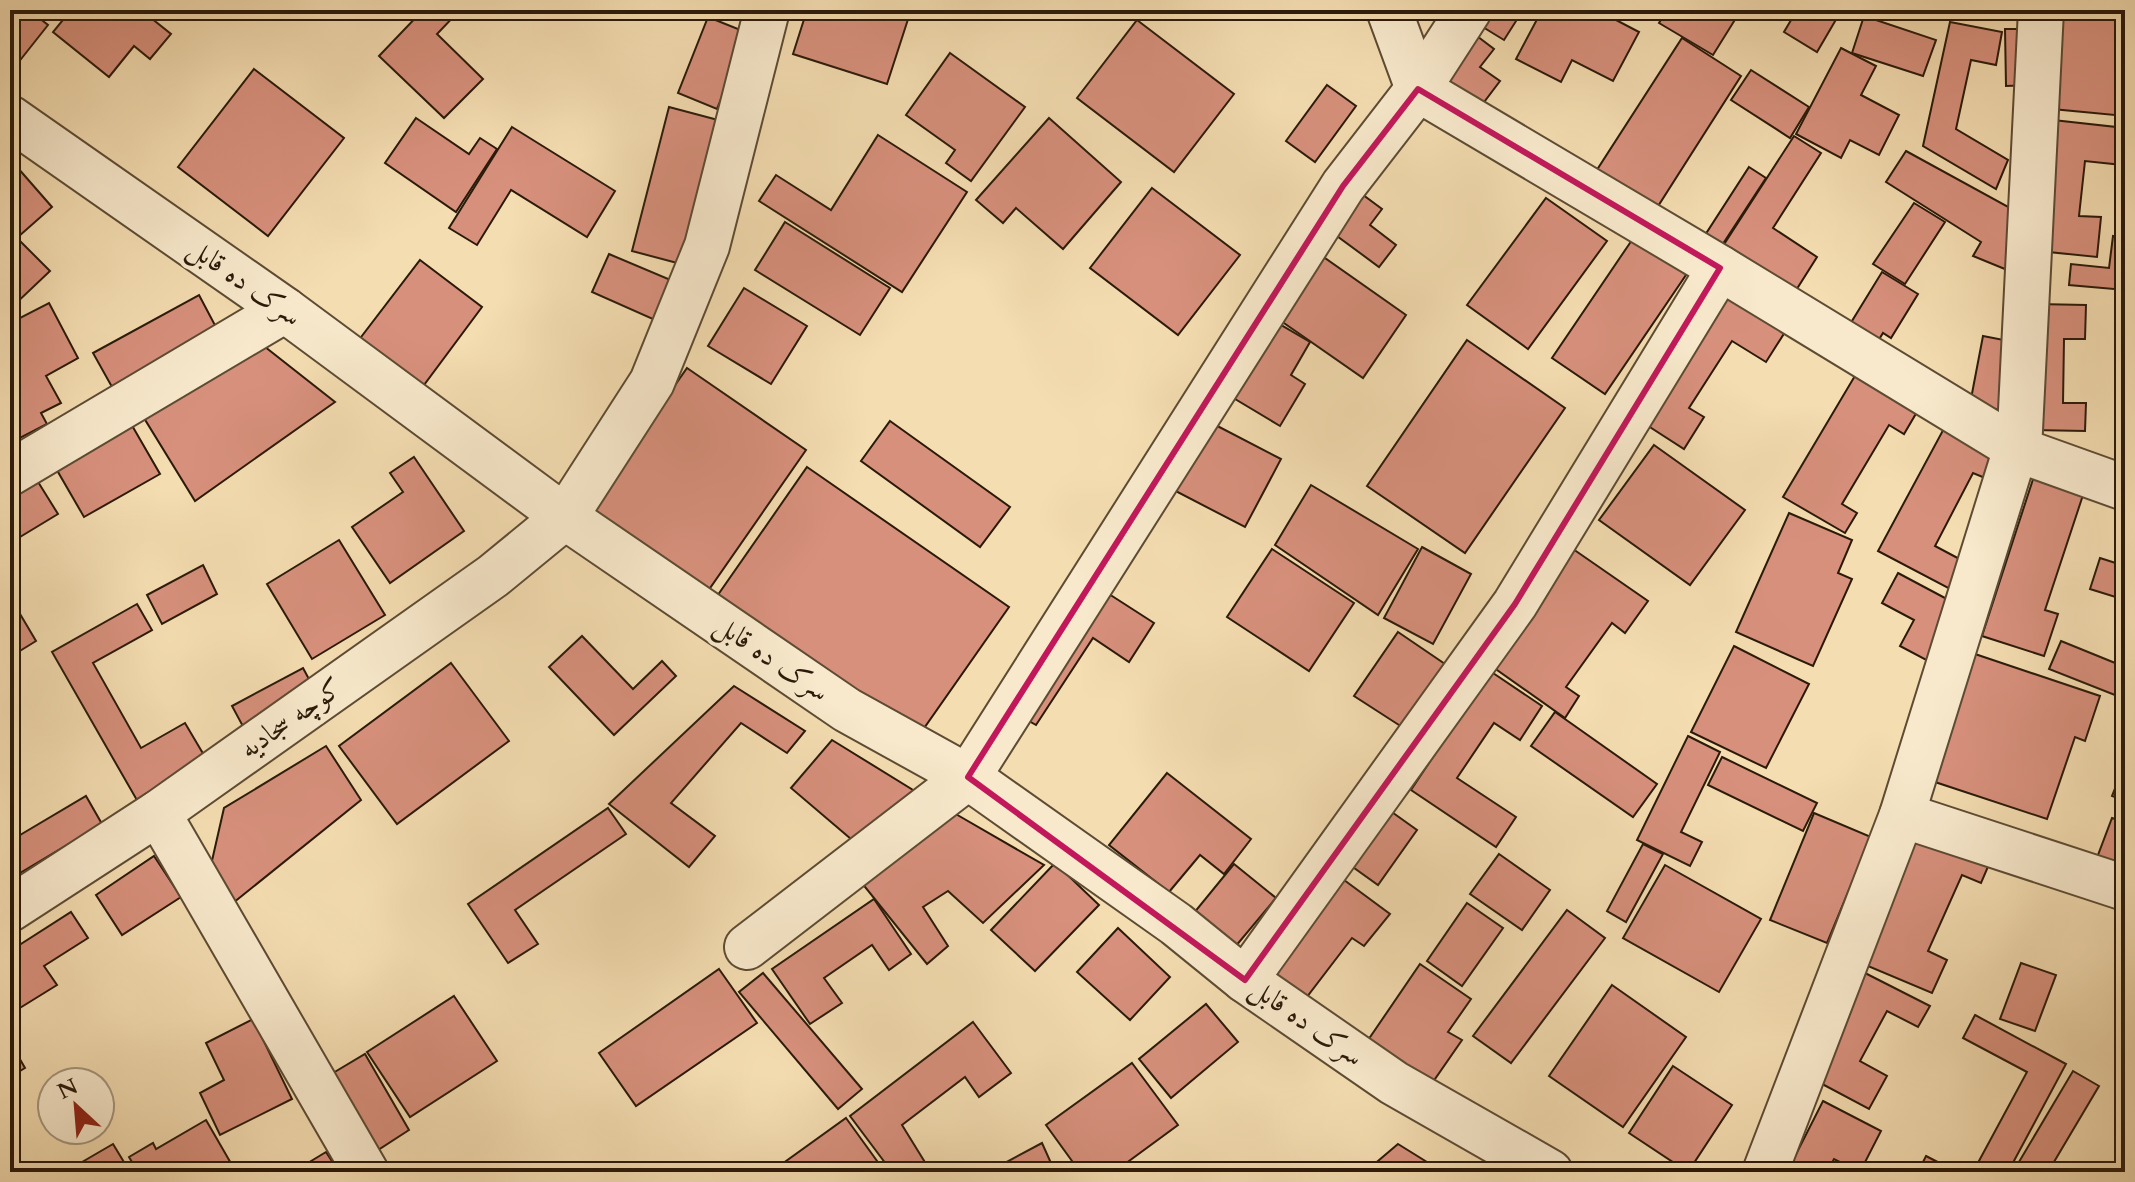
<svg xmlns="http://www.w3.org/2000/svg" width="2135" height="1182" font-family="Cardo,Amiri,serif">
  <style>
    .building { fill: #d7907c; stroke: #2b1a0a; stroke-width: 2 }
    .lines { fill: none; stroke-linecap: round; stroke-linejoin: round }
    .minor-casing { stroke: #5d4b34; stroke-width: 48 }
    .minor { stroke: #f8e9cc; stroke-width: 44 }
    .marked { fill: none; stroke: #c2185b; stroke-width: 6; stroke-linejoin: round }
    .labels { text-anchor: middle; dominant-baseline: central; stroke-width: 8; stroke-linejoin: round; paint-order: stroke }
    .street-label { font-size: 28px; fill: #2b1a0a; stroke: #f8e9cc }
  </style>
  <rect width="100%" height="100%" fill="#f4ddb1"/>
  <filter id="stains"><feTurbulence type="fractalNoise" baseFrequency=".0025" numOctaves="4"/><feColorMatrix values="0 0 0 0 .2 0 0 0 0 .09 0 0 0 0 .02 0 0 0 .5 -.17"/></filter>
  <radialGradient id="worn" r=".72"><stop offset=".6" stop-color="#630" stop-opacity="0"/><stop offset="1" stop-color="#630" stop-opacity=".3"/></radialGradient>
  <!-- building -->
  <g class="building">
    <polygon points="10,10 29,10 48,25 10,73"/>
    <polygon points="71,10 141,10 171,34 150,59 134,46 109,77 53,32"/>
    <polygon points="423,10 460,10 437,34 483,79 444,118 379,56"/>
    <polygon points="807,10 911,10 887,84 793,54"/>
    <polygon points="1480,10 1523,10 1504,40 1473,21"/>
    <polygon points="1542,10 1597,10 1639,32 1613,81 1572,60 1561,82 1516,59"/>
    <polygon points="1667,10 1741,10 1713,55 1659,23"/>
    <polygon points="1762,10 1786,10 1780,20"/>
    <polygon points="1797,10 1841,11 1817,52 1784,32"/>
    <polygon points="1850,10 1890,10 1888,17"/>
    <polygon points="2052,10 2125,10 2125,116 2042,108"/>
    <polygon points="1864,16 1936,40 1923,76 1852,53"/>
    <polygon points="708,17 748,33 717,109 678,93"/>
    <polygon points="1137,20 1234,94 1174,172 1077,98"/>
    <polygon points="1950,22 2002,32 1996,65 1971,60 1956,129 2008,160 1996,189 1923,146"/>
    <polygon points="2005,29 2034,29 2035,85 2006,86"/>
    <polygon points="1469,30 1494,49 1480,67 1500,81 1475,114 1430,81"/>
    <polygon points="1682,38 1741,76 1653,214 1593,176"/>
    <polygon points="1841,48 1876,66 1861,95 1899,115 1879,155 1850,140 1841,158 1796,134"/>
    <polygon points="950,53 1025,107 971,181 946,163 955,150 906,115"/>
    <polygon points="254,69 344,138 268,236 178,167"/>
    <polygon points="1751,70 1809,107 1790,138 1731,100"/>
    <polygon points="1327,85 1356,106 1315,162 1286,141"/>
    <polygon points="669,107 718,120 681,264 632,251"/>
    <polygon points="416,118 469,154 480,138 497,149 456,212 385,163"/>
    <polygon points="1049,118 1121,182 1063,249 1016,208 1003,223 976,200"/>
    <polygon points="2053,120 2125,128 2125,182 2120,181 2122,165 2085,161 2079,216 2101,217 2097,257 2039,251"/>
    <polygon points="512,127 615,191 587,237 511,190 477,245 449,228"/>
    <polygon points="878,135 967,192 902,292 759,201 776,175 831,210"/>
    <polygon points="1794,136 1821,153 1773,228 1817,257 1793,295 1721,249"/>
    <polygon points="1906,151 2023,215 2017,274 1973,256 1981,242 1886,182"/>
    <polygon points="17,167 52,207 10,244 10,173"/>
    <polygon points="1749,167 1766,178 1715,256 1698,246"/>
    <polygon points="1351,186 1382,209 1370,225 1396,245 1379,267 1322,225"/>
    <polygon points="1152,188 1240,255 1178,335 1090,268"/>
    <polygon points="1546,198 1607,241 1528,349 1467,305"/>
    <polygon points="1914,203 1945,222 1905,284 1873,264"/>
    <polygon points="785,222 890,288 860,335 755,270"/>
    <polygon points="2113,236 2125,238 2125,290 2069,285 2071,264 2109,268"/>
    <polygon points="1634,237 1688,272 1605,394 1552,358"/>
    <polygon points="19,240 50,271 10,309 10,248"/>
    <polygon points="1315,251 1406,315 1363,378 1271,314"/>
    <polygon points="609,254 673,281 655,320 592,292"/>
    <polygon points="420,260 482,307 418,393 355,345"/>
    <polygon points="1882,272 1918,294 1891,338 1883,333 1872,351 1844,334"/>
    <polygon points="744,288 807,326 771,384 708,346"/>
    <polygon points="1724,294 1785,332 1766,362 1732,341 1689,408 1704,417 1684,449 1642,422"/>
    <polygon points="199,295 217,329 112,387 93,353"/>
    <polygon points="49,303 78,358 46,376 61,403 41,413 47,424 18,439 10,423 10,323"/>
    <polygon points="2037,304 2086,305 2085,339 2064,339 2063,403 2086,403 2085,431 2033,430"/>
    <polygon points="1264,315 1310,342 1291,375 1305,384 1280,426 1220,390"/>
    <polygon points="1983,336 2014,342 2001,410 1970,404"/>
    <polygon points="255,339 335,402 195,501 136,405"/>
    <polygon points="1467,340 1565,408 1465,553 1367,486"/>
    <polygon points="687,368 806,450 701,601 582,519"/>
    <polygon points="1859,369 1921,405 1904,434 1889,425 1842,504 1857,513 1845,533 1783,497"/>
    <polygon points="1202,418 1281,459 1245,527 1166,486"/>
    <polygon points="890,421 1010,507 980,547 861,461"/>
    <polygon points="1948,421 2001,450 1985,478 1973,473 1935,546 1967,563 1952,590 1878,551"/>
    <polygon points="130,422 160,474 84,517 54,465"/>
    <polygon points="1654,445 1745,510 1690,585 1599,520"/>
    <polygon points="414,457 464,531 390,583 352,527 403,492 390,473"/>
    <polygon points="807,467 1009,607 915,741 713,602"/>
    <polygon points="2036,470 2086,486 2045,610 2058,614 2044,656 1982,636"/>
    <polygon points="35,477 58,514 10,543 10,492"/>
    <polygon points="1311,485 1418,549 1378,615 1275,545"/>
    <polygon points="1789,513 1852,540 1838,573 1852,579 1813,666 1736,632"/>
    <polygon points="339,540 385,615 312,659 267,584"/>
    <polygon points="1422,547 1471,574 1433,644 1384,618"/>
    <polygon points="1272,549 1354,603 1309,671 1227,617"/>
    <polygon points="1573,549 1648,601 1625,633 1612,623 1566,687 1579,696 1565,718 1490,665"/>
    <polygon points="2100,558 2125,566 2125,600 2090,589"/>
    <polygon points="203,565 217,594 162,624 147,595"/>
    <polygon points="1898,573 1960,606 1930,662 1900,646 1914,620 1882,603"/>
    <polygon points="1095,585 1154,623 1129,662 1093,638 1036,725 1013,712"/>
    <polygon points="10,597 36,641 10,657"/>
    <polygon points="137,604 152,630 93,663 141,748 185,723 208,762 138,802 52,652"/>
    <polygon points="1398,632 1445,664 1402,727 1354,696"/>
    <polygon points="582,636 633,689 662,661 676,676 614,735 549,667"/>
    <polygon points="2061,641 2125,667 2125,699 2049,669"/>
    <polygon points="1734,646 1809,684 1766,768 1691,732"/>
    <polygon points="1975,654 2100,696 2085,741 2075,737 2047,819 1932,781"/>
    <polygon points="451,663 509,741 397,824 339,746"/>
    <polygon points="303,668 317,694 246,732 232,706"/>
    <polygon points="1490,671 1542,706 1520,740 1494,723 1457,778 1516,817 1496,847 1411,790"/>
    <polygon points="734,686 805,731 787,753 741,723 671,803 715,836 689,867 609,804"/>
    <polygon points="1555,712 1657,784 1633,817 1531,746"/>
    <polygon points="1688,736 1720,752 1681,832 1702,842 1690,866 1637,840"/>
    <polygon points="832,740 926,798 858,845 791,788"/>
    <polygon points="326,746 361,800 233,903 211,865 224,808"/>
    <polygon points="1722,757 1817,803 1803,831 1708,785"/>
    <polygon points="2125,764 2125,801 2112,796"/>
    <polygon points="1167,773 1251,839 1224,874 1200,855 1169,892 1109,845"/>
    <polygon points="86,796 102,824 10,879 10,841"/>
    <polygon points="608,808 626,834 515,910 538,944 508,963 468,904"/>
    <polygon points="1389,810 1417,830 1378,885 1350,865"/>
    <polygon points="954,813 1044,865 983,923 948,891 923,907 948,946 927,964 857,877"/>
    <polygon points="1814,813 1871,837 1827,943 1770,920"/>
    <polygon points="2112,818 2125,822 2125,874 2095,863"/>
    <polygon points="1917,822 1993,855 1981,883 1962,875 1928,951 1947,960 1932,993 1856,961"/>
    <polygon points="1643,844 1663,854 1626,922 1607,911"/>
    <polygon points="1499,854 1550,890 1522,930 1470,894"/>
    <polygon points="154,856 181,897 122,935 96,895"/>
    <polygon points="1055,863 1099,905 1035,971 991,930"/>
    <polygon points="1234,864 1276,898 1235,947 1193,914"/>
    <polygon points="1665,865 1761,919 1719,992 1623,938"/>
    <polygon points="1340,877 1390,914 1364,946 1352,938 1303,1002 1266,973"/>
    <polygon points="874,899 911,954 889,970 872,945 824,978 842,1003 810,1024 772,969"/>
    <polygon points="1467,903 1503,928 1462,986 1427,961"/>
    <polygon points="1567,910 1605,938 1511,1063 1473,1036"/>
    <polygon points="71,912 88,938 44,966 57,985 15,1011 10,1003 10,951"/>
    <polygon points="1118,928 1170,977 1130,1020 1077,972"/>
    <polygon points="2021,963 2056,975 2035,1031 2000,1019"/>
    <polygon points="1420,964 1471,999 1448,1032 1462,1040 1428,1089 1364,1046"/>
    <polygon points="719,969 757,1023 636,1106 599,1053"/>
    <polygon points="763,973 862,1089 838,1109 739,992"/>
    <polygon points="1865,973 1930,1006 1918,1027 1887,1011 1860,1061 1887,1076 1869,1109 1809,1077"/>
    <polygon points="1612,985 1686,1037 1623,1127 1549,1076"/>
    <polygon points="454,996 497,1061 410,1117 367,1052"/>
    <polygon points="1206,1004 1238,1042 1171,1098 1139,1059"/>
    <polygon points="1975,1015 2066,1064 2008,1172 1973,1172 2027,1072 1963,1038"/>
    <polygon points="253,1019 292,1099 220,1135 200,1093 224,1080 206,1043"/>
    <polygon points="973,1022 1011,1073 979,1097 965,1077 902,1125 931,1172 892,1172 850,1116"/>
    <polygon points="10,1042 25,1068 10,1077"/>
    <polygon points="365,1054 409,1130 378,1150 333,1073"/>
    <polygon points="1132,1063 1178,1125 1114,1172 1080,1172 1046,1125"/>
    <polygon points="1673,1066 1732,1105 1688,1172 1629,1133"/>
    <polygon points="2073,1071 2099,1086 2048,1172 2013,1172"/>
    <polygon points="1823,1101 1881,1131 1860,1172 1834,1159 1827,1172 1787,1172"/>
    <polygon points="846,1118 885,1172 777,1172 775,1169"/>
    <polygon points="206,1120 236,1172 138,1172 129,1157 153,1143 156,1149"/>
    <polygon points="1042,1143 1055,1172 988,1172"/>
    <polygon points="113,1144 130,1172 65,1172"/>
    <polygon points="1398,1144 1443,1172 1365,1172"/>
    <polygon points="326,1152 339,1172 293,1172"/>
    <polygon points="1926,1156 1957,1172 1918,1172"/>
  </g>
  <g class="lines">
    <defs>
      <g id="minor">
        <polyline points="1389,10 1418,89 1720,268 2019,450 2125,488"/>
        <polyline points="10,118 285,310 565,517 847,710 968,777 1176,924 1245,980 1394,1083 1550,1172"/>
        <polyline points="10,473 285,310"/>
        <polyline points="158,813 366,1172"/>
        <polyline points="1902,815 2125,888"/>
        <polyline points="10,909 158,813 493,576 565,517 652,382 707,246 767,10"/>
        <polyline points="747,947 968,777 1343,186 1418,89 1469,10"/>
        <polyline points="1245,980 1515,604 1720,268"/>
        <polyline points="1765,1172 1902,815 2013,458 2019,450 2041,10"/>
      </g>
    </defs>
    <!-- minor casing -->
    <use href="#minor" class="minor-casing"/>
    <!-- minor -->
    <use href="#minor" class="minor"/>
  </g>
  <!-- marked area -->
  <path class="marked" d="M1418 89 1720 268 1515 604 1245 980 968 777 1343 186Z"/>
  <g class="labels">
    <!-- street labels -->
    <g class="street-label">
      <text transform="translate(245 282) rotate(35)">سرک ده قابل</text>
      <text transform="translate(772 658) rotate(34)">سرک ده قابل</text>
      <text transform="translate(291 718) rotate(-35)">کوچه سجادیه</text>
      <text transform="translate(1307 1022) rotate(35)">سرک ده قابل</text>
    </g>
  </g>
  <!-- margin -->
  <rect width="2135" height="1182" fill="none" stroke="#f4ddb1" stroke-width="40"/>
  <rect x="12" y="12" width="2111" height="1158" fill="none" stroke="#2b1a0a" stroke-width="4"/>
  <rect x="20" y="20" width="2095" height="1142" fill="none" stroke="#2b1a0a" stroke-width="2"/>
  <!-- north arrow -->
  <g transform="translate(76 1106) rotate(334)"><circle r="38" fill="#f8e9cc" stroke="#a6967e" stroke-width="2"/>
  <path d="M0-6L14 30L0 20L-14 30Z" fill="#8f2418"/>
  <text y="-12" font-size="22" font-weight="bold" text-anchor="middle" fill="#2b1a0a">N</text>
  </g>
  <rect width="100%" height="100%" filter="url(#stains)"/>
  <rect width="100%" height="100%" fill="url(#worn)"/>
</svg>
